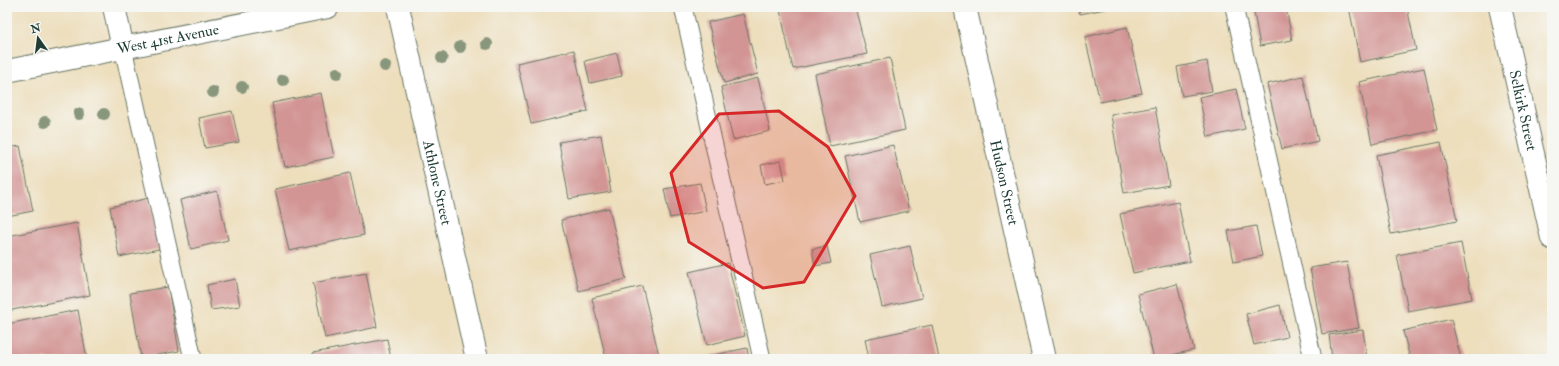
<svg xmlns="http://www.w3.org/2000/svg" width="1559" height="366" font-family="'IM FELL Double Pica',serif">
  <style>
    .building { fill: #d29594 }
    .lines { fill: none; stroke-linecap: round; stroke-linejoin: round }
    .lane-casing { stroke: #677564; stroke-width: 19 }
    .street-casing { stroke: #677564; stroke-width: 24 }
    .primary-casing { stroke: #677564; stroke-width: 24 }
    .lane { stroke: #fff; stroke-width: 17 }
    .street { stroke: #fff; stroke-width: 22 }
    .primary { stroke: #fff; stroke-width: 22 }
    .tree { fill: #88967c }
    .marked { fill: #d62828; fill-opacity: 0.2; stroke: #d62828; stroke-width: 3; stroke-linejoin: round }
    .labels { text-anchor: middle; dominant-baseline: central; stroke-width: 3; stroke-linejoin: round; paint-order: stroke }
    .street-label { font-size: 15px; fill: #1f3d34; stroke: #f6f6f2 }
  </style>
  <rect width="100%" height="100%" fill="#f6f6f2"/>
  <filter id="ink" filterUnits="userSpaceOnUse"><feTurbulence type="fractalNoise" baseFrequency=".025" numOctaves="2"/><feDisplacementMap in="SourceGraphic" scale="8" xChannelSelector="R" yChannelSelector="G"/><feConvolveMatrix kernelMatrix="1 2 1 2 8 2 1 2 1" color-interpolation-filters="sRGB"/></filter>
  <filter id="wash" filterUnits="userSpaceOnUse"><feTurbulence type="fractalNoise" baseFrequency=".012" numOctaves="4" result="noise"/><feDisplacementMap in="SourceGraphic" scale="16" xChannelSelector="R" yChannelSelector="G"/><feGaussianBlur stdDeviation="0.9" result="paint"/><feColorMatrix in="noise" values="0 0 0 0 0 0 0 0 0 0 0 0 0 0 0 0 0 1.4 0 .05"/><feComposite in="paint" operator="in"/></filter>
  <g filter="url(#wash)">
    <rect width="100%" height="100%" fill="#eddebc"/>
    <g id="blocks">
      <!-- building -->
      <g class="building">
        <polygon points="795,7 855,7 867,54 793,69 780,10"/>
        <polygon points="1078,7 1110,7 1110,8 1080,14"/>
        <polygon points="1253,7 1286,7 1292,40 1260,46"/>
        <polygon points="1349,7 1407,7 1416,50 1360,62"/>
        <polygon points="743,14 758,74 724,83 708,22"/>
        <polygon points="1127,27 1142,93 1100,102 1085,37"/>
        <polygon points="574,50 588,111 531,124 517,63"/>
        <polygon points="617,53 622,76 590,83 585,61"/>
        <polygon points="890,58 905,130 830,146 815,74"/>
        <polygon points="1207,61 1212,91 1182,96 1177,67"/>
        <polygon points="1424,68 1437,130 1372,144 1359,82"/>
        <polygon points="1303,76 1318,141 1282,149 1267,84"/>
        <polygon points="758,78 770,131 733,140 721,87"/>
        <polygon points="1236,89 1245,129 1208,137 1199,97"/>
        <polygon points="321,93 334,157 285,167 272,103"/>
        <polygon points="1155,107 1169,185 1124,193 1111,115"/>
        <polygon points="232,111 239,142 205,148 199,118"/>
        <polygon points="601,135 611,192 569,199 559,142"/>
        <polygon points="1441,142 1457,221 1391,234 1376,155"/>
        <polygon points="893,145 909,211 860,222 845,156"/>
        <polygon points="20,146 33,211 7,216 7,148"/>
        <polygon points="781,161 785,180 765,184 761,165"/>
        <polygon points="350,173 364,235 289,251 275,189"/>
        <polygon points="700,183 706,211 670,218 664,189"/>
        <polygon points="217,191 228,240 191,249 180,200"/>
        <polygon points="149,198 159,249 119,257 110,207"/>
        <polygon points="1178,202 1190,261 1133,273 1120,214"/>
        <polygon points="609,208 626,279 579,291 561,220"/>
        <polygon points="77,223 90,295 7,311 7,236"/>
        <polygon points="1256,226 1262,256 1234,262 1228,231"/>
        <polygon points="1461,243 1472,299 1408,311 1397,255"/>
        <polygon points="827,246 831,263 815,266 812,249"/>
        <polygon points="910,246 922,298 882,307 870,255"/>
        <polygon points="1347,262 1359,328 1322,334 1310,268"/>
        <polygon points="728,263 745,336 707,345 689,272"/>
        <polygon points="366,273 377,327 325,338 313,283"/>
        <polygon points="235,279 240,306 211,310 207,285"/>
        <polygon points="1177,284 1194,350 1154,359 1138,294"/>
        <polygon points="642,286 659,355 641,359 606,359 592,298"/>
        <polygon points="168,287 179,351 141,358 130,293"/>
        <polygon points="1280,305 1287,337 1254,345 1246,314"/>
        <polygon points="78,310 87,359 9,359 7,347 7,324"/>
        <polygon points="1451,319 1461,359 1410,359 1403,331"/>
        <polygon points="932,325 939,359 869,359 865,339"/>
        <polygon points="1363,330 1367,359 1332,359 1329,335"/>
        <polygon points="387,339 391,359 314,359 313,353"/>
        <polygon points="747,348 749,359 710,359 709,356"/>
      </g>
    </g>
  </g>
  <g filter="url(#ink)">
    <use href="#blocks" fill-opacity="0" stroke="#677564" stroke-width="1"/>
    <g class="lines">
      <defs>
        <g id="lane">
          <polyline points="683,7 762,359"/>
          <polyline points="1234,7 1313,359"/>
          <polyline points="123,48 193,359"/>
        </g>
        <g id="street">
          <polyline points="114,7 123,48"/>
          <path id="s1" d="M398 7 477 359"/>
          <path id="s2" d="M965 7 1044 359"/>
          <path id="s3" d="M1500 7 1552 238"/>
        </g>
        <g id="primary">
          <path id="s4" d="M7 71 328 7"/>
        </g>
      </defs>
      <!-- lane casing -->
      <use href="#lane" class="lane-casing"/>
      <!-- street casing -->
      <use href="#street" class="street-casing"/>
      <!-- primary casing -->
      <use href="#primary" class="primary-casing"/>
      <!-- lane -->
      <use href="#lane" class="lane"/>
      <!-- street -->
      <use href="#street" class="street"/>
      <!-- primary -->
      <use href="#primary" class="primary"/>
    </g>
    <!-- trees -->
    <g class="tree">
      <circle cx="487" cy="44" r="6"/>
      <circle cx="460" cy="47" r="6"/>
      <circle cx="442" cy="58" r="6"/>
      <circle cx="385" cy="66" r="6"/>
      <circle cx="337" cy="73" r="6"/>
      <circle cx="283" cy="80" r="6"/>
      <circle cx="242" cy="87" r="6"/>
      <circle cx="213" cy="92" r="6"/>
      <circle cx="79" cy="114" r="6"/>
      <circle cx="104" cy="114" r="6"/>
      <circle cx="45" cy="122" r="6"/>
    </g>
  </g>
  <!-- marked area -->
  <path class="marked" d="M779 111 828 147 855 196 804 282 763 288 689 242 671 173 719 114Z"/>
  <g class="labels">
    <!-- street labels -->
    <g class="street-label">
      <text stroke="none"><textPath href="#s4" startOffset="164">West 41st Avenue</textPath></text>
      <text stroke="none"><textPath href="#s3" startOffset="106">Selkirk Street</textPath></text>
      <text stroke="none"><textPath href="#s1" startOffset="180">Athlone Street</textPath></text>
      <text stroke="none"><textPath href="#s2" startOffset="180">Hudson Street</textPath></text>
    </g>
  </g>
  <!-- margin -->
  <rect width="1559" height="366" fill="none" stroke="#f6f6f2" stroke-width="24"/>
  <!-- north arrow -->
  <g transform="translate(38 38) rotate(346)" stroke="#f6f6f2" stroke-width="3" paint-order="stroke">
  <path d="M0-3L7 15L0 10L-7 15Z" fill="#1f3d34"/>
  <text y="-6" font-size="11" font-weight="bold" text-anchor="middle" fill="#1f3d34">N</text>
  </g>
</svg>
